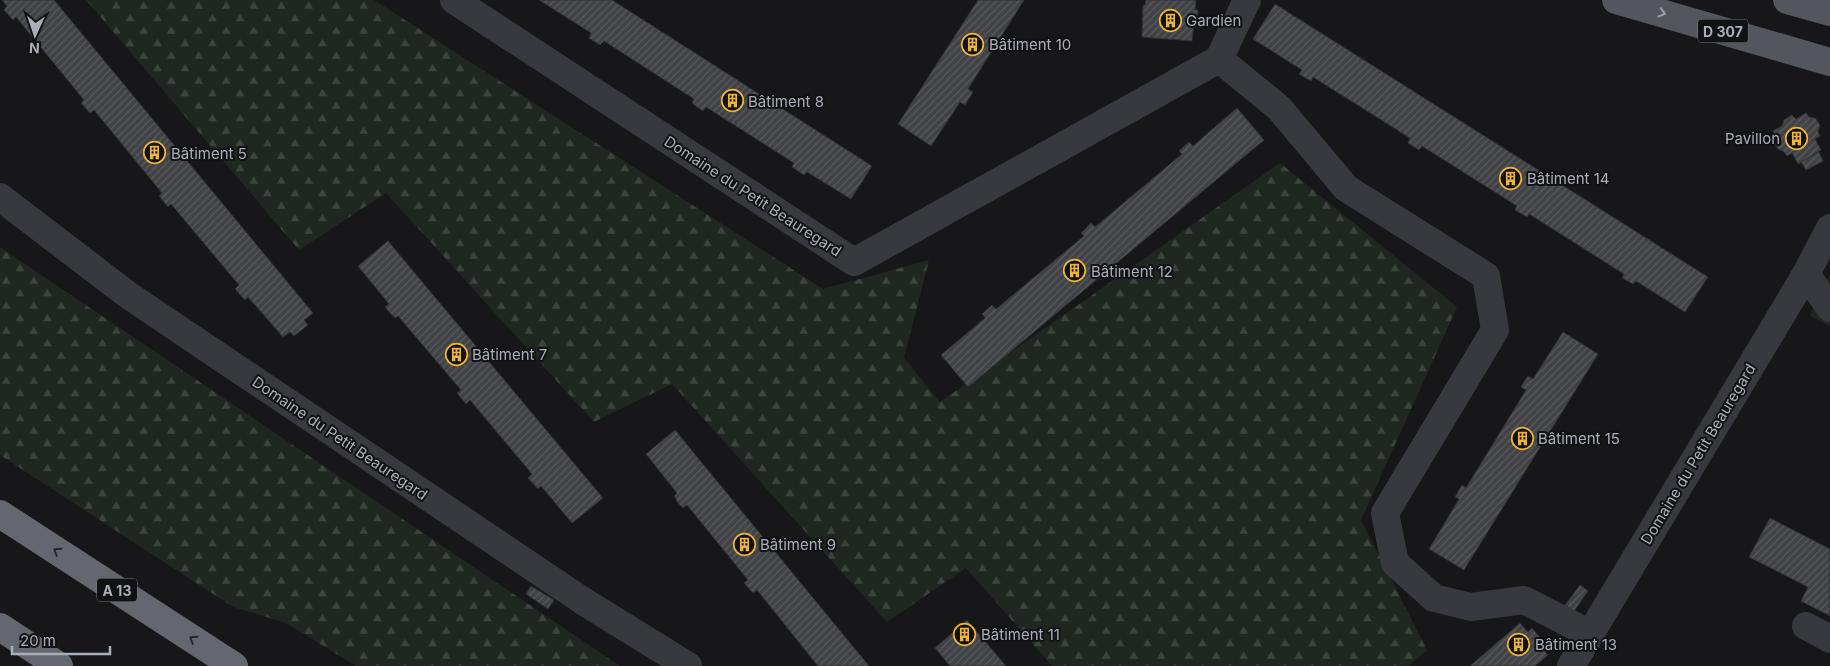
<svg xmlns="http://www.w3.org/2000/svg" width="1830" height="666" font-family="Inter,sans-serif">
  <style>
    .forest { fill: url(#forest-firs) }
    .building { fill: url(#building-hatch); stroke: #313135 }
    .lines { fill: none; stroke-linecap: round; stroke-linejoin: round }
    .minor { stroke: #38393e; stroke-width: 28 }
    .primary { stroke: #54565d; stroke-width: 28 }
    .motorway { stroke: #64676f; stroke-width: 28 }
    .oneway { stroke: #999ca7 }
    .oneway2 { stroke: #26272b }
    .labels { text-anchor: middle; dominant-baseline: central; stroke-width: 4; stroke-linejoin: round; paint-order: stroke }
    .shield { fill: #121214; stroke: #7c7f88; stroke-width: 1 }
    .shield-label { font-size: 14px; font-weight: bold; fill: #aaaeb9 }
    .poi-label { font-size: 15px; fill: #aaaeb9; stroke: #121214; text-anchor: start }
    .street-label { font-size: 15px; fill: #aaaeb9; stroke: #121214 }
  </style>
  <defs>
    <pattern id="forest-firs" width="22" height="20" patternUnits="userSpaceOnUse" patternTransform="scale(1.25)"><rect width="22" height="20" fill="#1f2720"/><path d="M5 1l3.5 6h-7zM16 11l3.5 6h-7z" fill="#3d443e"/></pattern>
    <pattern id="building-hatch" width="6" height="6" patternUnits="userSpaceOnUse" patternTransform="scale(1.25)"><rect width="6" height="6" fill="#414246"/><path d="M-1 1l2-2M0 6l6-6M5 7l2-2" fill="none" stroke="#5a5b5f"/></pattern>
  </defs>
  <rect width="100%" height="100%" fill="#171719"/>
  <!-- forest -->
  <g class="forest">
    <polygon points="86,0 374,0 823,289 929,260 904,358 940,402 1280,163 1457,307 1361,520 1427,650 1409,666 1052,666 966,568 887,622 672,384 594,422 386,193 299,250"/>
    <polygon points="0,247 620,666 356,666 286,623 233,607 0,455"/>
    <polygon points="1830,274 1830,326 1810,316"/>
  </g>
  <!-- building -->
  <g class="building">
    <polygon points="2,0 54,0 313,313 304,320 308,325 294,336 290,332 283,337 248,297 245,300 235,289 239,285 171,204 168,207 159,196 162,193 94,110 90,113 81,103 84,100 16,17 13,20 4,10 7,6"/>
    <polygon points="539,0 612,0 872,166 851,199 807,172 804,175 792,167 794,163 706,107 703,111 697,107 692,103 694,99 604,41 600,45 589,38 591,33"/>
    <polygon points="978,0 1024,0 968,89 973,92 965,105 960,102 931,146 898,124"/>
    <polygon points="1146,0 1196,0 1195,10 1198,10 1197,22 1194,22 1192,41 1142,37 1143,5 1145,5"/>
    <polygon points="1275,4 1708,277 1685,312 1636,281 1633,284 1622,278 1624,274 1529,214 1527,217 1515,210 1517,206 1422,146 1419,150 1408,143 1410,138 1313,77 1311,81 1304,77 1299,74 1302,70 1253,39"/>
    <polygon points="1237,108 1264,140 968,387 941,355 985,318 982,314 992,305 996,309 1084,236 1081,233 1091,223 1095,227 1182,154 1179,151 1189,142 1193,146"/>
    <polygon points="1806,113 1809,117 1815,118 1820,125 1818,132 1820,136 1815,139 1821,150 1798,164 1792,153 1787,156 1783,151 1778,149 1773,142 1775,137 1773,131 1782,126 1784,120 1792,115 1796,119"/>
    <polygon points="1819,152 1823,161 1806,170 1801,162"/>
    <polygon points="388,241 603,498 572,523 541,486 538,489 528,478 532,474 470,400 466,404 457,393 461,390 398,316 395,318 390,313 385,307 389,304 358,266"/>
    <polygon points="1563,332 1598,354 1464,570 1429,549 1459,499 1455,497 1462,485 1466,488 1526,390 1521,387 1524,382 1528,376 1533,379"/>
    <polygon points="675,430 869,666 818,666 757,590 753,593 744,583 748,580 687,505 683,508 678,503 674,496 677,493 646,454"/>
    <polygon points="1770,518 1830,549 1830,616 1801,601 1808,587 1749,557"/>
    <polygon points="1580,585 1588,591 1574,611 1565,605"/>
    <polygon points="531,586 554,600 548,609 526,594"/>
    <polygon points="967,620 1006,666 950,666 935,648"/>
    <polygon points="1520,623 1528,632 1532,628 1544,642 1540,646 1548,655 1535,666 1470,666"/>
  </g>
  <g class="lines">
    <!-- minor -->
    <g class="minor">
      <polyline points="454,0 854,262 1219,59 1279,108 1346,188 1486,276 1495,330 1385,513 1395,563 1434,598 1471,607 1524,600 1590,634"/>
      <polyline points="1219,59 1247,0"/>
      <polyline points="0,197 128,295 583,601 688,666"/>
      <polyline points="1806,274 1830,308"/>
      <polyline points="1806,626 1830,639"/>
      <polyline points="1571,666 1806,274 1830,228"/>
    </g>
    <!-- primary -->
    <g class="primary">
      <polyline points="1616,0 1830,62"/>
      <polyline points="1787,0 1830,12"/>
    </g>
    <!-- motorway -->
    <g class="motorway">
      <polyline points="0,514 234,666"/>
      <polyline points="0,627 59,666"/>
    </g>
  </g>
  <!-- one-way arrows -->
  <defs><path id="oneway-chevron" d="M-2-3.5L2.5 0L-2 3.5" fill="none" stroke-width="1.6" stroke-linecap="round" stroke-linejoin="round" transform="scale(1.25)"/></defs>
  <use class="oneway" href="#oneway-chevron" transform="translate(1662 13) rotate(16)"/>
  <g class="oneway2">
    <use href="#oneway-chevron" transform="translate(57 551) rotate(-147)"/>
    <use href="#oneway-chevron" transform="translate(193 639) rotate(-147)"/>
  </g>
  <!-- icons -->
  <defs>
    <symbol id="building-ring" viewBox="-11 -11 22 22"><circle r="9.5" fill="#121214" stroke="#eeb43a" stroke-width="1.5"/><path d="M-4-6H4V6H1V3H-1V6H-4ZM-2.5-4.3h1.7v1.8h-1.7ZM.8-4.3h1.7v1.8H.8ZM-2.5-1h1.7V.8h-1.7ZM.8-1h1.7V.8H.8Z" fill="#eeb43a"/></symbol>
  </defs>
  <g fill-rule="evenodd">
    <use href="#building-ring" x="1158" y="8" width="25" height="25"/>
    <use href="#building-ring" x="960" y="32" width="25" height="25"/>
    <use href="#building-ring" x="720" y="88" width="25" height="25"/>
    <use href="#building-ring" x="1784" y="126" width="25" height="25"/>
    <use href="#building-ring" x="142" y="140" width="25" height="25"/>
    <use href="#building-ring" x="1498" y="166" width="25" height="25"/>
    <use href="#building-ring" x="1062" y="258" width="25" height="25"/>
    <use href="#building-ring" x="444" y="342" width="25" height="25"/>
    <use href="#building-ring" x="1510" y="426" width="25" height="25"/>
    <use href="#building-ring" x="732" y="532" width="25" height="25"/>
    <use href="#building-ring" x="952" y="622" width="25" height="25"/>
    <use href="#building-ring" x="1506" y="632" width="25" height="25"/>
  </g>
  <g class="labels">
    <!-- shield labels -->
    <g class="shield">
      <rect x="1698" y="19.5" width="50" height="23" rx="4"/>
      <rect x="97" y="578.5" width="40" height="23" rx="4"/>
    </g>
    <g class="shield-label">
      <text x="1723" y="31">D 307</text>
      <text x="117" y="590">A 13</text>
    </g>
    <!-- poi labels -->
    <g class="poi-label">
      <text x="1186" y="20">Gardien</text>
      <text x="989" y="44">Bâtiment 10</text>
      <text x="748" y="101">Bâtiment 8</text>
      <text x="1780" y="138" text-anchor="end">Pavillon</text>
      <text x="171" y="153">Bâtiment 5</text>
      <text x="1527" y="178">Bâtiment 14</text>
      <text x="1091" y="271">Bâtiment 12</text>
      <text x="472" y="354">Bâtiment 7</text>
      <text x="1538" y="438">Bâtiment 15</text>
      <text x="760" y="544">Bâtiment 9</text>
      <text x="981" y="634">Bâtiment 11</text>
      <text x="1535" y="644">Bâtiment 13</text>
    </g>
    <!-- street labels -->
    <g class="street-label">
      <text transform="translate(753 196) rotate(33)">Domaine du Petit Beauregard</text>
      <text transform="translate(340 438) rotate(34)">Domaine du Petit Beauregard</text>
      <text transform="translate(1698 454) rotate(-59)">Domaine du Petit Beauregard</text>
    </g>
  </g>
  <!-- north arrow -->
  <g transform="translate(35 35) rotate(183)" stroke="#121214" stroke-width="4" paint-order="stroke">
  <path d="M0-4L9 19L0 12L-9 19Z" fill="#aaaeb9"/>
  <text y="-8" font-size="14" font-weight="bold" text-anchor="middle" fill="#aaaeb9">N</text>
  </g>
  <!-- scale -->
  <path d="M12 646v8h98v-8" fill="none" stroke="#aaaeb9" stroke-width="2.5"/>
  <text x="20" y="646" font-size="15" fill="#aaaeb9" stroke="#121214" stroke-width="4" paint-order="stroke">20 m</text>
</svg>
